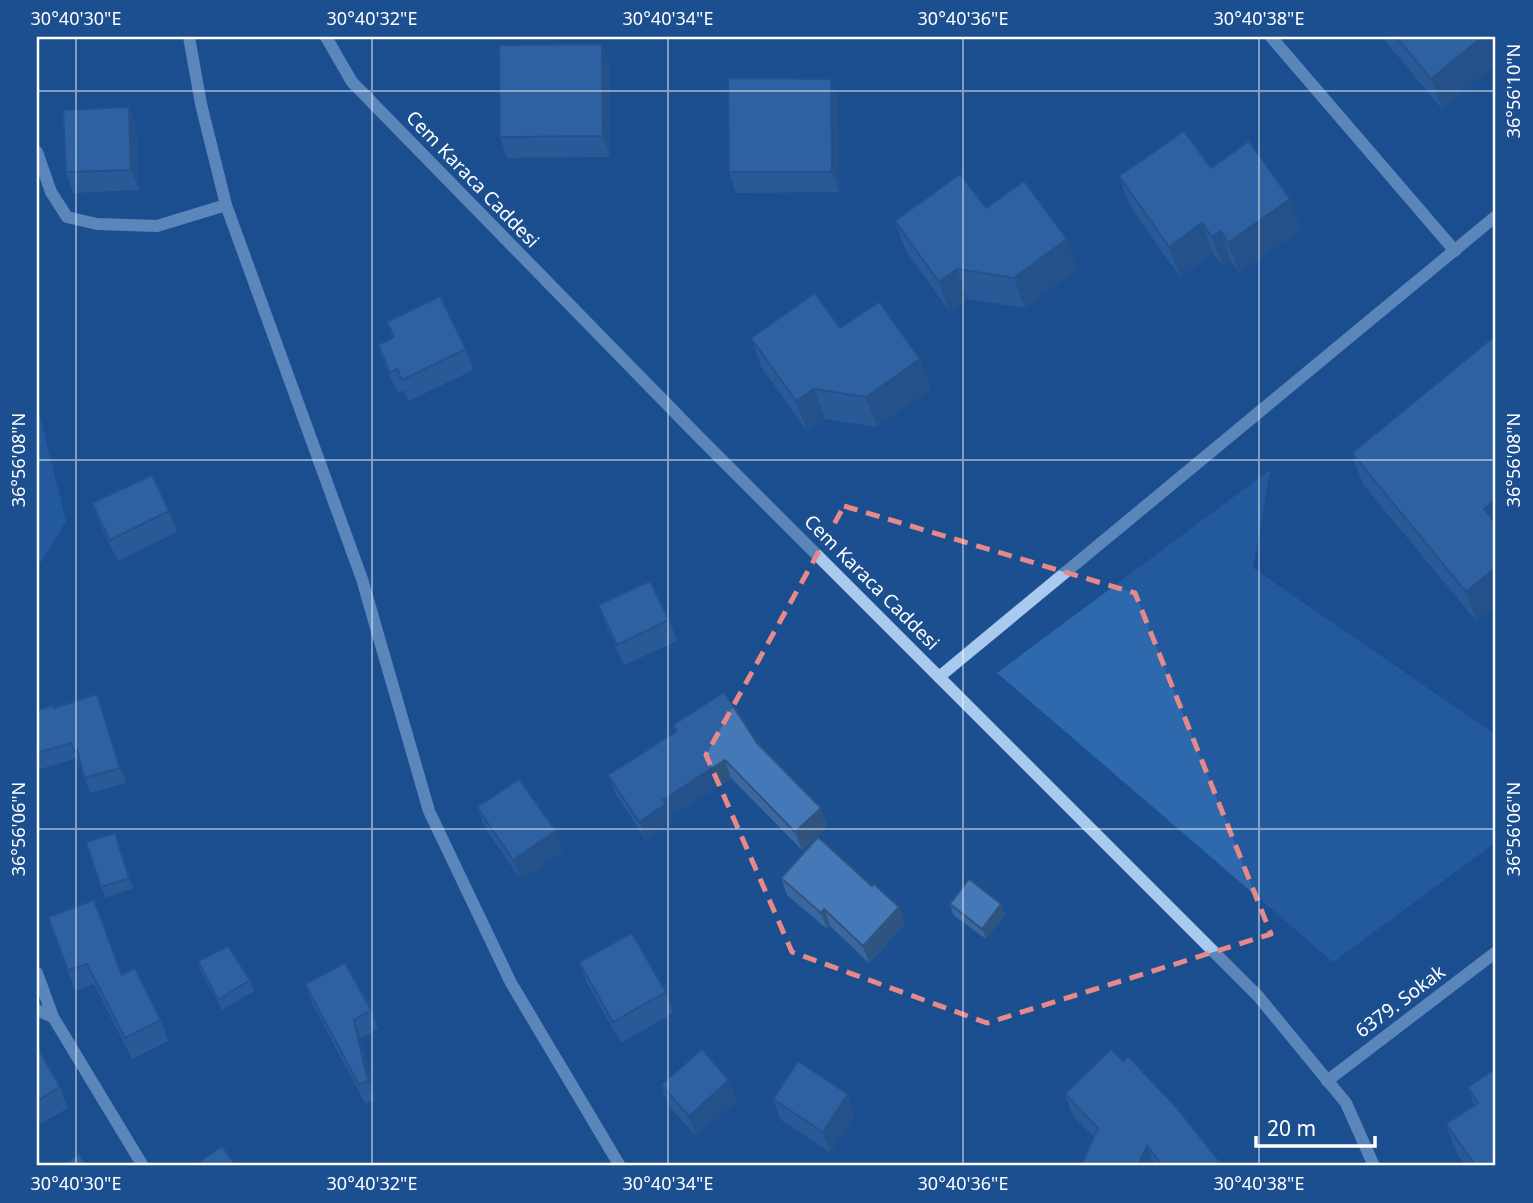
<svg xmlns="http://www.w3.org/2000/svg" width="1533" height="1203" font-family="'Noto Sans',sans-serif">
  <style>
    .green { fill: #2e69ad }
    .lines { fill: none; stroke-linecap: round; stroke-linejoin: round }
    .minor { stroke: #a9c9ee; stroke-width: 12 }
    .wall { fill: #3a679d }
    .shaded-wall { fill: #305480 }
    .building { fill: #4478b7; stroke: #305480; stroke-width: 2 }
    .marked { fill: none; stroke: #e88989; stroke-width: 5; stroke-dasharray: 14 9; stroke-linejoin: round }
    .ticks { fill: none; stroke: #fff; stroke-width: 2; stroke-opacity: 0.45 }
    .labels { text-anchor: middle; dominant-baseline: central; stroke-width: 7; stroke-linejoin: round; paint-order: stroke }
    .street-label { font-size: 19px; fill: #fff; stroke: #1b4f8f }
    .neatline { fill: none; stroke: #fff; stroke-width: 2.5 }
    .ticks-label { font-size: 18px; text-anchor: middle; fill: #fff }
  </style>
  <rect width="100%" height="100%" fill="#1b4f8f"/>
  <!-- green -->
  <g class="green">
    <polygon points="37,405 66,521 37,568"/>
    <polygon points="1270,470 1253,568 1496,735 1496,842 1333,962 997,673"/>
  </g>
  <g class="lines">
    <!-- minor -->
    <g class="minor">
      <polyline points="189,37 201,104 226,205 362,579 429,811 511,983 620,1166"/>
      <polyline points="326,37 352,82 700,438 1258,996 1346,1103 1374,1166"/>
      <polyline points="1271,37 1455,251"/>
      <polyline points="37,152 51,192 67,217 97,224 157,226 226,205"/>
      <polyline points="939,677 1496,216"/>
      <polyline points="37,973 53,1017 143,1166"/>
      <polyline points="37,1010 53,1017"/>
      <polyline points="1327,1081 1496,952"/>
    </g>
  </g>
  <!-- wall -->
  <g class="wall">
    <polygon points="1382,37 1496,37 1442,109"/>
    <polygon points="609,64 610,157 507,158 500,137"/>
    <polygon points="831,79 838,99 839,192 736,193 729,172"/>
    <polygon points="129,107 136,128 139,190 73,193 66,172"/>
    <polygon points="1211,168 1301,229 1239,273 1231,261 1223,267 1213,253 1180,277 1130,206 1119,176"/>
    <polygon points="986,208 1078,269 1025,308 968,299 950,312 906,251 895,221"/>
    <polygon points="387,322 466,349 473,370 409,401 404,390 398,393 385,366 378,345 392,338"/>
    <polygon points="840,328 920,359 931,389 877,427 825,419 807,431 762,368 751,338"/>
    <polygon points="1496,335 1477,622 1362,483 1352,453"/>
    <polygon points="92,503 169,511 177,532 118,561 100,524"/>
    <polygon points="598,605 669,620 677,641 624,665 606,626"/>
    <polygon points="97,694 126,783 90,793 81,765 80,766 77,758 37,770 37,710 54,708"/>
    <polygon points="673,725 757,743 827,826 802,850 731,778 671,817 672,822 646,840 615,793 608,775 676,731"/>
    <polygon points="477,807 556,831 563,852 521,880 485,828"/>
    <polygon points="115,833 133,888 105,898 86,842"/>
    <polygon points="781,878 905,924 869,963 830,926 827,929 787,895"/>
    <polygon points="950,904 1001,904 1005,914 986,939 953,915"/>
    <polygon points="48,917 161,1020 168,1041 132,1059 94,984 75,991"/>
    <polygon points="198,961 250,980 254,991 222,1010 201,972"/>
    <polygon points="579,962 666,992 673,1013 621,1043 587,983"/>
    <polygon points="305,984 371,1010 378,1029 361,1038 375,1100 365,1103 312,1003"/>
    <polygon points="37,1046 60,1087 68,1108 37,1126"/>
    <polygon points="1496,1068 1496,1166 1466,1166 1457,1154 1446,1124 1474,1105 1468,1087"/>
    <polygon points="729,1080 737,1101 696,1136 669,1106 661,1085"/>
    <polygon points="1065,1094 1219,1161 1220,1166 1081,1166 1094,1137 1072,1115"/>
    <polygon points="773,1099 855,1115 830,1152 781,1120"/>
  </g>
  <!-- shaded-wall -->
  <g class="shaded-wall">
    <polygon points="1482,37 1496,37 1496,64 1442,109 1431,79"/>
    <polygon points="602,44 609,64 610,157 603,136"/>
    <polygon points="831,79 838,99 839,192 832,172"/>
    <polygon points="129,107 136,128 139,190 131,170"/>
    <polygon points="1290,199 1301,229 1239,273 1228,243"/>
    <polygon points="1202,223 1213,253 1180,277 1169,247"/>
    <polygon points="1221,231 1231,261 1223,267 1212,237"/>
    <polygon points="1067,239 1078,269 1025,308 1014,278"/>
    <polygon points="957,269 968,299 950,312 939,282"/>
    <polygon points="920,359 931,389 877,427 866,397"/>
    <polygon points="814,389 825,419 807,431 796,401"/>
    <polygon points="1496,499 1496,538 1484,509"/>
    <polygon points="1496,567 1496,606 1477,622 1466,592"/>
    <polygon points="97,694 103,709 126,783 120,768"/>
    <polygon points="725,760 731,778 671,817 672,822 646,840 639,822 663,800"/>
    <polygon points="821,808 827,826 802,850 795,832"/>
    <polygon points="556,831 563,852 521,880 513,860"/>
    <polygon points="1001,904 1005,914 986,939 982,929"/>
    <polygon points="899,907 905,924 869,963 863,946"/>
    <polygon points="824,909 830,926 827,929 821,913"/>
    <polygon points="354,1020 361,1038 375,1100 368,1081"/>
    <polygon points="729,1080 737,1101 696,1136 689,1116"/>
    <polygon points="848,1094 855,1115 830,1152 823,1132"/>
    <polygon points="1147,1146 1154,1166 1138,1166"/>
    <polygon points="1219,1161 1220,1166 1212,1166"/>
  </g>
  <!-- building -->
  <g class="building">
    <polygon points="1396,37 1482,37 1431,79"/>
    <polygon points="602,44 603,136 500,137 499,45"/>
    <polygon points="728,78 831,79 832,172 729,172"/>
    <polygon points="129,107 131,170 66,172 63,110"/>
    <polygon points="1184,131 1211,168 1249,141 1290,199 1228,243 1221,231 1212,237 1202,223 1169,247 1119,176"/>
    <polygon points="960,174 986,208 1024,181 1067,239 1014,278 957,269 939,282 895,221"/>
    <polygon points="815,293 840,328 879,302 920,359 866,397 814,389 796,401 751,338"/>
    <polygon points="440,296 466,349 402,380 397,369 390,373 378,345 394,337 387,322"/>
    <polygon points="1496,335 1496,499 1484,509 1496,523 1496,567 1466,592 1352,453"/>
    <polygon points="152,475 169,511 110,540 92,503"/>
    <polygon points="650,581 669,620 617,645 598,605"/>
    <polygon points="724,692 757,743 821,808 795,832 725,760 663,800 666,804 639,822 608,775 677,731 673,725"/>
    <polygon points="97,694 120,768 84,778 77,750 74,751 71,743 37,753 37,710 54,705 54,708"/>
    <polygon points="519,779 556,831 513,860 477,807"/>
    <polygon points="115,833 129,878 101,887 86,842"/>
    <polygon points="818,837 872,886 874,884 899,907 863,946 824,909 821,913 781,878"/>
    <polygon points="969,879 1001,904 982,929 950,904"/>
    <polygon points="94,900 122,975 135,968 161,1020 125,1038 87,964 68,970 48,917"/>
    <polygon points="632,933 666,992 613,1022 579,962"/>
    <polygon points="228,946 250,980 218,1000 198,961"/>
    <polygon points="345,963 371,1010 354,1020 368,1081 359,1085 305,984"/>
    <polygon points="37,1046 60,1087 37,1101"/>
    <polygon points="702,1049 729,1080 689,1116 661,1085"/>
    <polygon points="1111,1049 1123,1061 1128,1056 1176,1107 1219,1161 1212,1166 1163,1166 1147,1146 1138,1166 1081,1166 1098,1128 1065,1094"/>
    <polygon points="798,1061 848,1094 823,1132 773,1099"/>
    <polygon points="1496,1068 1496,1163 1492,1166 1476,1166 1446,1124 1478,1103 1468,1087"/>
    <polygon points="222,1146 236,1166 194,1166"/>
    <polygon points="79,1154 87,1166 61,1166"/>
  </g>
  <!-- marked area -->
  <path d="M0 0H1533V1203H0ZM844 506 1135 593 1271 934 987 1023 792 952 706 755Z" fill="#1b4f8f" fill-opacity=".55" fill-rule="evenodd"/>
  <path class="marked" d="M844 506 1135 593 1271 934 987 1023 792 952 706 755Z"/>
  <!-- ticks -->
  <path class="ticks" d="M76 37V1166M372 37V1166M668 37V1166M963 37V1166M1259 37V1166M37 91H1496M37 460H1496M37 829H1496"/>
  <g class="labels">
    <!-- street labels -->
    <g class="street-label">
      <text transform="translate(473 179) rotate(46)">Cem Karaca Caddesi</text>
      <text transform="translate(872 582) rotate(45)">Cem Karaca Caddesi</text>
      <text transform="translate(1400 1001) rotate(-37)">6379. Sokak</text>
    </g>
  </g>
  <!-- border -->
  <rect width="1533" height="1203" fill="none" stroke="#1b4f8f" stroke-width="77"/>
  <!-- scale -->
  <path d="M1256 1136v10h119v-10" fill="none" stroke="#ffffff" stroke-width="3.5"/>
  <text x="1267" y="1136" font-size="21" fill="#ffffff" stroke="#1b4f8f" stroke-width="5" paint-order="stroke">20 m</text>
  <rect x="38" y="38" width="1456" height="1126" class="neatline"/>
  <g class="ticks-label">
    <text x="76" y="25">30°40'30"E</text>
    <text x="372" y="25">30°40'32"E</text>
    <text x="668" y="25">30°40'34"E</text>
    <text x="963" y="25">30°40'36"E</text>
    <text x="1259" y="25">30°40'38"E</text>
    <text transform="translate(1514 91) rotate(-90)" y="6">36°56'10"N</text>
    <text transform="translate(19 460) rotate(-90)" y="6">36°56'08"N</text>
    <text transform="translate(1514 460) rotate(-90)" y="6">36°56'08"N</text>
    <text transform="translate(19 829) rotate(-90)" y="6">36°56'06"N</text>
    <text transform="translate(1514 829) rotate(-90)" y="6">36°56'06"N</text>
    <text x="76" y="1190">30°40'30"E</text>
    <text x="372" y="1190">30°40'32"E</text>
    <text x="668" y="1190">30°40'34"E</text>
    <text x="963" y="1190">30°40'36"E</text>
    <text x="1259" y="1190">30°40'38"E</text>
  </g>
</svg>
